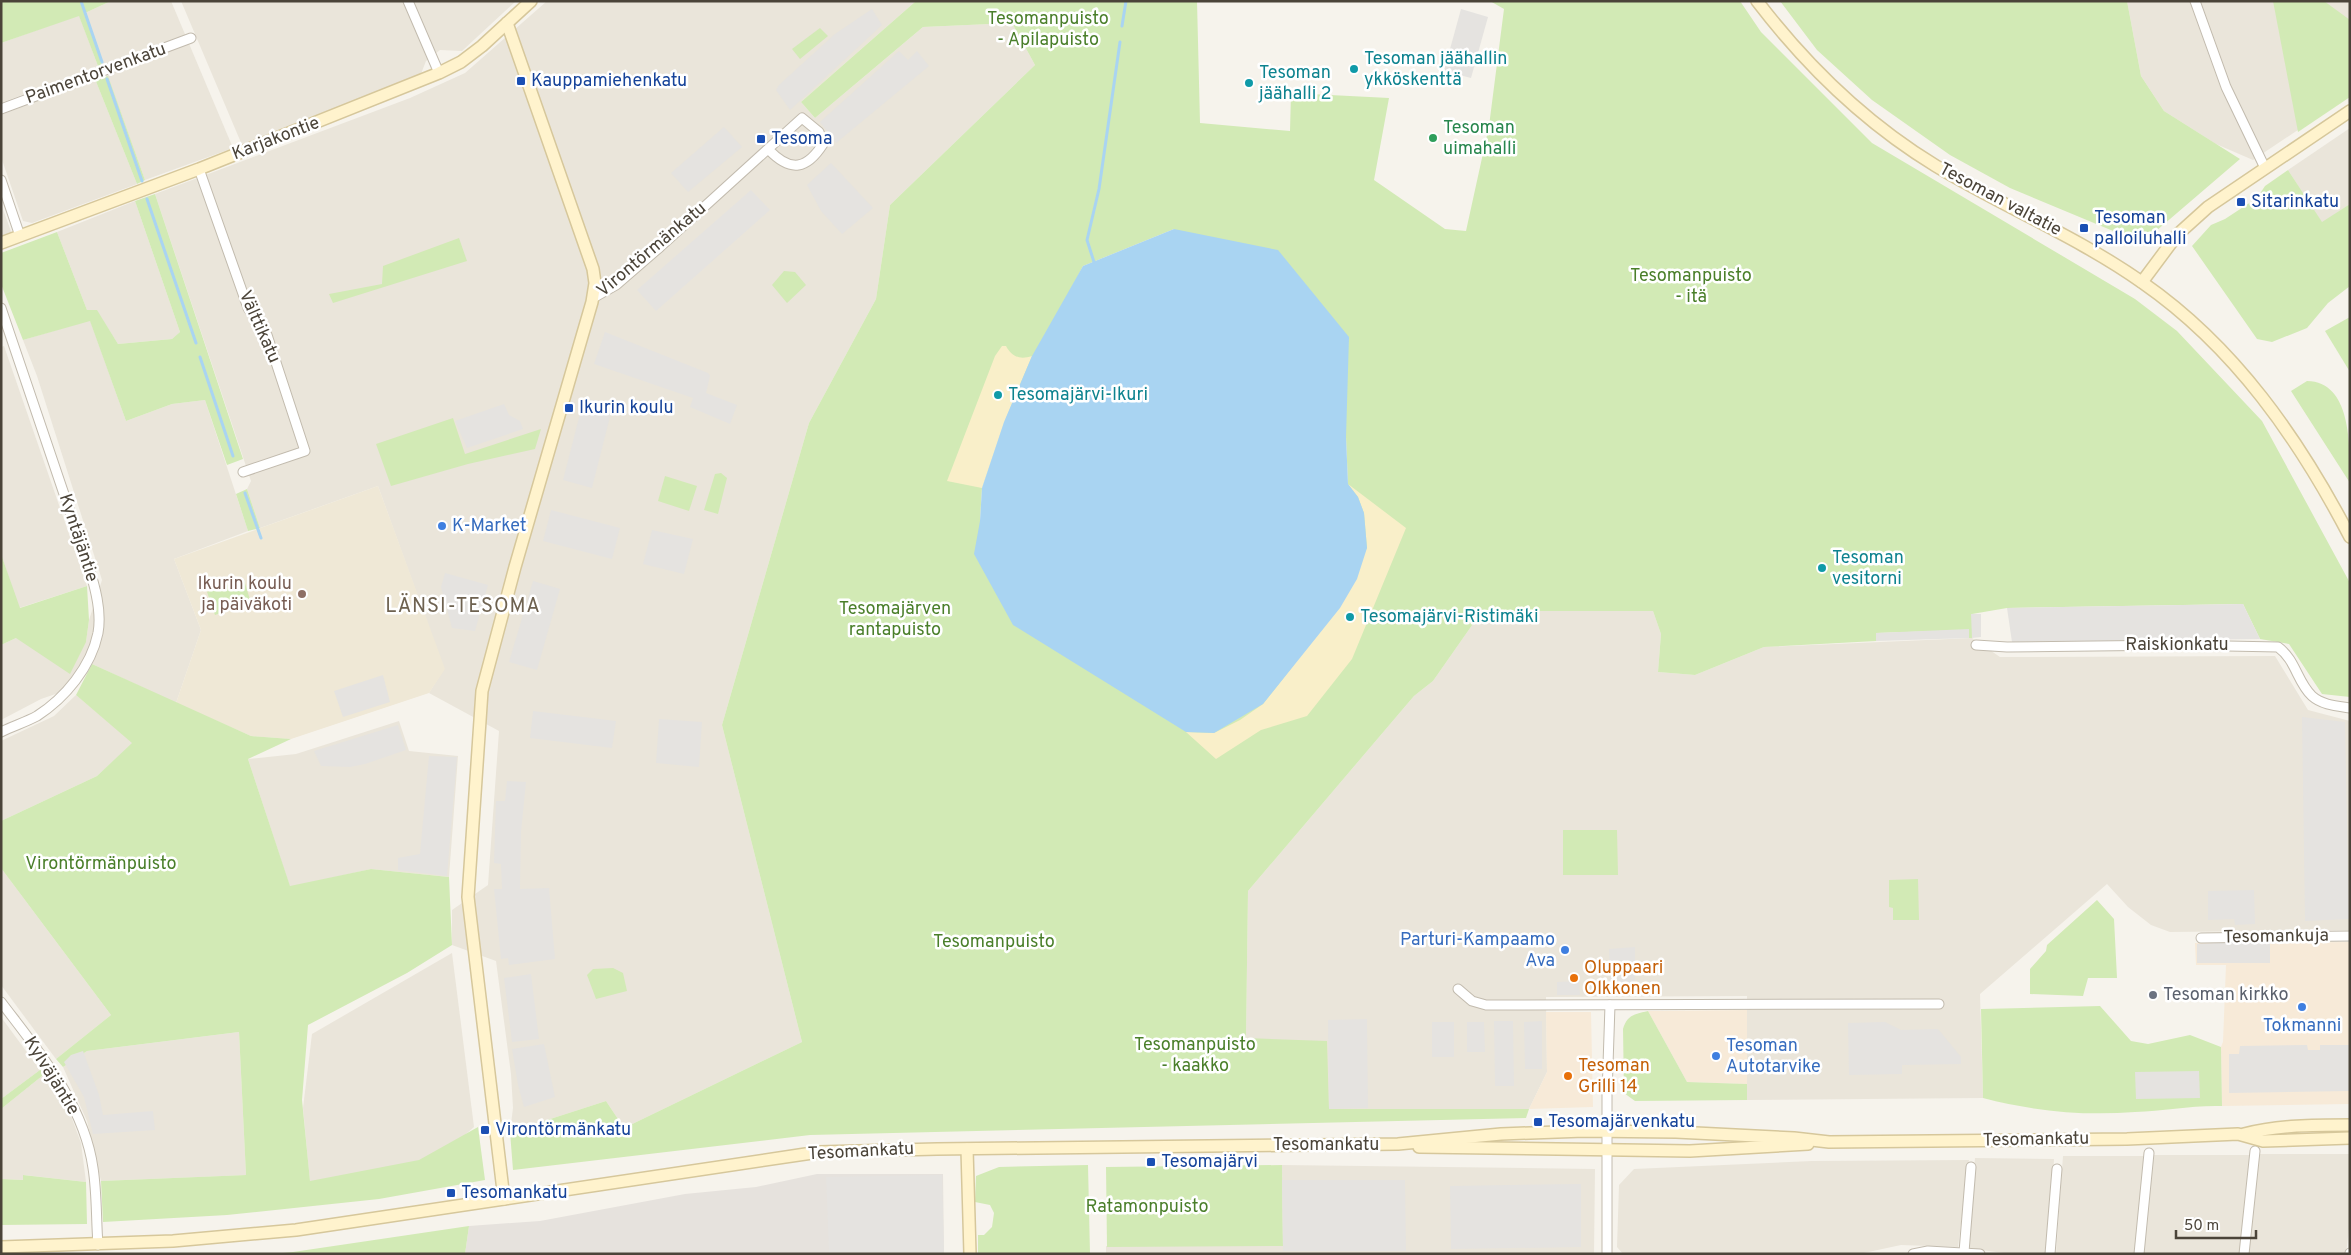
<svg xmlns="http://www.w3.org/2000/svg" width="2351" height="1255" font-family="Overpass,sans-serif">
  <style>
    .residential { fill: #eae5da }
    .commercial { fill: #f7ead8 }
    .industrial { fill: #e6e2dd }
    .education { fill: #efe8d6 }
    .green { fill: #d2eab5; fill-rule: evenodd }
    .sand { fill: #f9efc9 }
    .parking { fill: #e5e3e0 }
    .water { fill: #a9d4f2 }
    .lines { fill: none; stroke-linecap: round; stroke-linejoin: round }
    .stream { stroke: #a9d4f2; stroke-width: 3 }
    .street-casing { stroke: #c2bbae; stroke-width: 11 }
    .secondary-casing { stroke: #d6c79b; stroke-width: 14 }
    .street { stroke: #fff; stroke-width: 9 }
    .secondary { stroke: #fff3cd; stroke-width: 11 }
    .culture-dot { fill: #0f9aa8; stroke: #fff; stroke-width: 2 }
    .transit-dot { fill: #1a4fb4; stroke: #fff; stroke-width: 2 }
    .leisure-dot { fill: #2e9e5b; stroke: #fff; stroke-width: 2 }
    .shop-dot { fill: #3f7fe0; stroke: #fff; stroke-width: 2 }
    .education-dot { fill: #8d6e63; stroke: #fff; stroke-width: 2 }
    .food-dot { fill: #e8710a; stroke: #fff; stroke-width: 2 }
    .worship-dot { fill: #6b7280; stroke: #fff; stroke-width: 2 }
    .labels { text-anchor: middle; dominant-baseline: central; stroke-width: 5; stroke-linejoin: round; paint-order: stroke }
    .park-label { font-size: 18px; fill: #4a7f2a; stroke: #fff }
    .culture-label { font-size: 18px; fill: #0d838f; stroke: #fff; text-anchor: start }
    .street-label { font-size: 18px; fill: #4b4439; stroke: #fff }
    .transit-label { font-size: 18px; fill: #164399; stroke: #fff; text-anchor: start }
    .leisure-label { font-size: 18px; fill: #27864d; stroke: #fff; text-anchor: start }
    .shop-label { font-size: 18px; fill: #366cbe; stroke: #fff; text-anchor: start }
    .education-label { font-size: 18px; fill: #785e54; stroke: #fff; text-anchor: end }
    .food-label { font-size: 18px; fill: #c56008; stroke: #fff; text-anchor: start }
    .worship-label { font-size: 18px; fill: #5b616d; stroke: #fff; text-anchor: start }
    .quarter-label { font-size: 20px; letter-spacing: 1px; fill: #6e6250; stroke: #fff }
  </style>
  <rect width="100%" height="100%" fill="#f6f3ec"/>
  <!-- residential -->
  <g class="residential">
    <polygon points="111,1 171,1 233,148 145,180 85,13"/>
    <polygon points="181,1 516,1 462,51 440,50 426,61 419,79 242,145"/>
    <polygon points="547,1 916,1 801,102 815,118 923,27 1012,23 1035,65 890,205 876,299 809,423 722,725 802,1042 624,1128 606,1101 510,1132 513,1108 511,1074 496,961 452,945 452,910 488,885 499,731 429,693 444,669 378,486 260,528 247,489 251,481 155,194 410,98 465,73"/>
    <polygon points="2127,1 2350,1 2350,95 2253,160 2216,144 2164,111 2141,76"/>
    <polygon points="79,15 98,66 1,103 1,43"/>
    <polygon points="95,79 137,184 32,223 23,221 1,157 1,115"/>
    <polygon points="2350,128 2350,204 2322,223 2288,170"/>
    <polygon points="135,201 180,332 172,339 118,344 97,311 87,310 57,232"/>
    <polygon points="1,204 12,234 1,237"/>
    <polygon points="90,320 126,421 172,404 205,400 248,531 174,559 201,630 176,703 92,664 76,687 41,699 1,720 1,645 16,638 86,642 89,620 102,580 37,376 23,340"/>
    <polygon points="4,346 87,586 19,608 1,554 1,347"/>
    <polygon points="1482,611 1653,611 1661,634 1658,672 1695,675 1764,647 1972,638 2000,657 2275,656 2308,710 2350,721 2350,930 2170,932 2151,925 2128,907 2107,884 1980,994 1983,1098 1747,1100 1747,996 1546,997 1547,1072 1529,1109 1329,1109 1246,1038 1248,891 1414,696 1433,681"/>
    <polygon points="76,695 133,743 97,776 1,821 1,741 54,716"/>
    <polygon points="399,721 409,751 458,756 449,877 371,869 290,887 248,759 296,754"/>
    <polygon points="1,868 111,1015 56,1059 1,985"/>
    <polygon points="452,953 474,1127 421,1173 310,1182 303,1108 312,1034"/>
    <polygon points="1,1017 40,1070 1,1099"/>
    <polygon points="239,1032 246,1175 101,1181 87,1121 63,1067 87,1051"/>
    <polygon points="47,1072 68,1108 81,1143 86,1182 24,1175 24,1180 1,1179 1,1109"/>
    <polygon points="2257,1154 2350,1154 2350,1220 2346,1254 2248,1254"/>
    <polygon points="2152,1155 2252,1155 2242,1254 2142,1254"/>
    <polygon points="2063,1156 2146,1156 2136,1254 2056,1254"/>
    <polygon points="1975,1158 2054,1159 2048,1250 2045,1254 2011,1254 1967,1248"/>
    <polygon points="1969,1160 1958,1247 1901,1245 1859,1254 1623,1254 1617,1247 1619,1185 1634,1169 1812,1161"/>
    <polygon points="1282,1165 1595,1169 1594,1254 1106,1254 1106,1246 1283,1246"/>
  </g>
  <!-- commercial -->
  <g class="commercial">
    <polygon points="2350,942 2350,1104 2222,1106 2221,1047 2223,1042 2226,965 2196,965 2195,943"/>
    <polygon points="1747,1010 1747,1084 1687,1082 1648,1011"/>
    <polygon points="1546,1012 1591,1012 1593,1107 1529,1109 1547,1072"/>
  </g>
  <!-- industrial -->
  <polygon class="industrial" points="817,1174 943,1174 944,1254 465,1254 469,1226 540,1221 685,1194 756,1187"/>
  <!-- education -->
  <polygon class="education" points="378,486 445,669 429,693 291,739 251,736 176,703 201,630 174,559"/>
  <!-- green -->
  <g class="green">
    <polygon points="1,1 111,1 85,13 102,65 98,66 79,16 1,43"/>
    <path d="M916 1H1197L1200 123 1290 131 1291 93 1389 98 1374 180 1445 229 1466 231 1489 126 1504 9 1490 1H1740L1761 32 1872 143 2135 299 2177 331 2262 421 2350 583V697L2322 694 2289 644 2260 639 2243 604 2007 608 1972 614V638H1969V630L1876 633V641L1764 647 1695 675 1658 672 1661 634 1653 611H1482L1433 681 1414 696 1248 891 1246 1038 1327 1041 1329 1109H1529L1526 1118 810 1135 513 1170 510 1132 606 1101 624 1128 802 1042 722 725 809 423 876 299 890 205 1035 65 1012 23 923 27 815 118 801 102ZM1174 229 1346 437 1348 484 980 521 982 488 1004 422 1083 266Z"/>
    <polygon points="1780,1 2127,1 2141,76 2164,111 2240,159 2142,243 2010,188 1950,155 1872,100 1817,50"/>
    <polygon points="2273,1 2324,1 2350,20 2350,97 2298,132"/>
    <polygon points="820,28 828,36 800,59 792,49"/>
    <polygon points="108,76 145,180 137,184 95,79"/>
    <polygon points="2288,170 2322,222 2350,204 2350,286 2328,303 2307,328 2272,342 2257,339 2192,246 2211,225 2225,219 2257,198 2265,186"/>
    <polygon points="155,194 243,459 227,465 205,400 172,404 126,421 90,321 23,340 1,284 1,253 57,232 87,310 97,310 118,344 172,339 180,332 135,201"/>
    <polygon points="459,238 467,261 333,303 329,294 382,284 383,266"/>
    <polygon points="784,271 795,272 806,285 787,303 772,285"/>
    <polygon points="2350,317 2350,372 2325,331"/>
    <path d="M2307 381C2351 382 2350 443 2350 483L2291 391Z"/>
    <polygon points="453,418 465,454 541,429 535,449 468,464 391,486 376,444"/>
    <polygon points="721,473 727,478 718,514 704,510 715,474"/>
    <polygon points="665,476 697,486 689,511 658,501"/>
    <polygon points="247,489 260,528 248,531 236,494"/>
    <polygon points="1,554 20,608 87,586 89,620 86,642 70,674 16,638 1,645"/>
    <polygon points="244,580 251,603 215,615 207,592"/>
    <polygon points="92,664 251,736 291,739 248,759 290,886 371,869 449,877 452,945 407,973 308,1025 302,1100 310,1181 419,1160 478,1127 485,1180 379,1199 227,1215 103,1222 101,1181 246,1175 239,1032 87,1051 63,1067 56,1059 111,1015 1,868 1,821 97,776 132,743 76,695"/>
    <polygon points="1563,830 1617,830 1618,875 1563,875"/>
    <polygon points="1918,879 1919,920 1893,920 1893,908 1889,907 1889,880"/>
    <polygon points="2097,900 2114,919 2117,978 2088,978 2083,996 2030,994 2030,969 2046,951 2047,945"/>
    <polygon points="613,968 623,973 627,991 596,999 587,975 593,969"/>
    <path d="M2100 1006 2131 1041 2148 1044 2190 1035 2221 1047 2222 1106C2193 1105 2164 1111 2135 1112 2083 1116 2033 1111 1983 1098L1981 1009Z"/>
    <path d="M1648 1011 1687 1082 1747 1084V1100L1635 1101 1624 1093 1623 1029C1627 1015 1635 1014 1648 1011Z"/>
    <polygon points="40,1070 47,1072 1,1109 1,1099"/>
    <polygon points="1088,1165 1090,1254 978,1254 978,1235 984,1235 992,1227 994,1213 990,1205 975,1202 976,1176 999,1167"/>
    <polygon points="1282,1165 1283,1246 1107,1247 1106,1167"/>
    <polygon points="23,1175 86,1182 87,1224 1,1225 1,1179 23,1180"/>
    <polygon points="469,1226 465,1254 273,1254 293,1252"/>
  </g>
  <!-- sand -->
  <g class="sand">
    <path d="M1002 346H1006C1012 357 1020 360 1032 356L1004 423 982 488 947 481 995 356Z"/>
    <polygon points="1348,484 1406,528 1352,659 1307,716 1261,730 1216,759 1186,732 1214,733 1240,720 1263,704 1293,666 1367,548 1364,513 1358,497"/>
  </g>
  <!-- parking -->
  <g class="parking">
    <polygon points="872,9 882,25 790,110 776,90 779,85 835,34"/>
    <polygon points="1461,9 1488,17 1471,78 1444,71"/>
    <polygon points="899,51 908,60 917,51 929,66 836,143 820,122"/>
    <polygon points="724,127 742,147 688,192 671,173"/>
    <polygon points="831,163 873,208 842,234 821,211 807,185"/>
    <polygon points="751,190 770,210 656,311 637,290"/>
    <polygon points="605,332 708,373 710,376 706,393 737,405 730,424 690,407 693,398 594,364"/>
    <polygon points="584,398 613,405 592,488 563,480"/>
    <polygon points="504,404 509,415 520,421 523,429 467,448 455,421"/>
    <polygon points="551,510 620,528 612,559 543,541"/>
    <polygon points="652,530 693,539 684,574 643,564"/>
    <polygon points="445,573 488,585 475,631 452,628 441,587"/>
    <polygon points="533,581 560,589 537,670 509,662"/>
    <polygon points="2243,604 2260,639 2012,642 2007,608"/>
    <polygon points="1971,614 1981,614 1981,637 1972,638"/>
    <polygon points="1969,629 1969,638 1876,641 1876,633"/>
    <polygon points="383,675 390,702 343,717 334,691"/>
    <polygon points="533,711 616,721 612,748 530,738"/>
    <polygon points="2302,717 2345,722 2349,919 2305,921"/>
    <polygon points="659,719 702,722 699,767 656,763"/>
    <polygon points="398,725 406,750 365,764 350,767 321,766 314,751"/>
    <polygon points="429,756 457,757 447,876 398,870 398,858 420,854"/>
    <polygon points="507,781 526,782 521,832 520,889 549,888 555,959 509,965 508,958 501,959 494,889 502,889 501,864 494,863 496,801 505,801"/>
    <polygon points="2254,890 2255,924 2235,925 2234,919 2208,920 2208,891"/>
    <polygon points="2270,940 2270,963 2197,963 2197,944"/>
    <polygon points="1635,947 1635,984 1610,981 1609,949"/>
    <polygon points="531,974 539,1039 512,1042 504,978"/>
    <polygon points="1579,981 1580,995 1557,995 1557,982"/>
    <polygon points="1367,1019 1368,1108 1329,1109 1328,1020"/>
    <polygon points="1494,1021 1513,1021 1514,1086 1495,1086"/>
    <polygon points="1542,1021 1542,1069 1525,1069 1524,1022"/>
    <rect x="1432" y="1022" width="22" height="35"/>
    <polygon points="1467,1022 1484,1022 1485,1052 1467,1052"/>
    <polygon points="1885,1022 1901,1030 1938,1029 1961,1057 1961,1064 1902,1065 1902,1074 1849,1075 1848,1023"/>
    <polygon points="544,1044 555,1097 524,1107 518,1085 512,1049"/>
    <polygon points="2307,1045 2308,1050 2320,1050 2320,1045 2350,1045 2350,1091 2229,1093 2229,1054 2239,1054 2240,1046"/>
    <polygon points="83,1051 99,1095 103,1115 153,1111 155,1130 93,1134 84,1097 64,1062 71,1055"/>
    <polygon points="2199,1071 2200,1098 2136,1099 2135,1072"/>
    <polygon points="942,1175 944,1254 829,1254 826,1177"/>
    <polygon points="1282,1180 1405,1180 1406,1251 1283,1251"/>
    <polygon points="1581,1184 1581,1247 1451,1249 1450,1186"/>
  </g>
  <!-- water -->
  <polygon class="water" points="1174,229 1278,250 1349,337 1346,437 1348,484 1358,497 1364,513 1367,548 1357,579 1340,608 1263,704 1214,733 1186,732 1013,625 974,554 980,521 982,488 1004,422 1032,356 1083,266"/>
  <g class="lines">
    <!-- stream -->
    <g class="stream">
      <polyline points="81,1 102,62"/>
      <polyline points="1122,26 1126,1"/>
      <polyline points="107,79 142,181"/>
      <polyline points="147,199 196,343"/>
      <polyline points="1094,262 1087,240 1099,189 1120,42"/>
      <polyline points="200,357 233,456"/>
      <polyline points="245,493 261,538"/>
    </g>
    <defs>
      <g id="street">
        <polyline points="408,1 439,73"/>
        <polyline points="2195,1 2226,87 2265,168"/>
        <polyline points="1,109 191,38"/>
        <polyline points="199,169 248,308 267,335 305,451 243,472"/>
        <polyline points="1,180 20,236"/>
        <path d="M593 298 616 285 660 247 802 118 819 132 823 144C807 169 791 173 769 150"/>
        <path d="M1 308 88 565C95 586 102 611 98 633 91 667 65 698 37 716 26 722 13 726 1 732"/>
        <path d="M1976 645 2007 647 2177 645 2278 647C2296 660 2297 682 2312 696 2322 705 2337 706 2350 708"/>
        <polyline points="2201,938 2350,936"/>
        <polyline points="1458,989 1472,1001 1486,1005 1939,1004"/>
        <path d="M1 1002C39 1052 84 1104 93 1168 97 1193 96 1219 98 1245"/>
        <polyline points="1964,1252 1971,1167"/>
        <polyline points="1607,1254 1607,1095 1610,1005"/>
        <polyline points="1913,1254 1928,1251 1980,1254"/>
        <polyline points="2050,1254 2057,1169"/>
        <polyline points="2139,1254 2149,1153"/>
        <polyline points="2244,1254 2255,1151"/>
        <polyline points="2350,1254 2350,1253"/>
      </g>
      <g id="secondary">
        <path d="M1757 1C1806 65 1867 124 1936 166 2004 207 2078 237 2143 283 2235 347 2299 439 2350 537"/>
        <polyline points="1,243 199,169 439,73 461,62 482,46 531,1"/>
        <polyline points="2142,282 2177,235 2208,207 2350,111"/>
        <path d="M2244 1134C2278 1125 2314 1125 2350 1125"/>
        <polyline points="1419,1147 1690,1151 1808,1144"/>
        <polyline points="967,1149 970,1254"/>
        <polyline points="504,1199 468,897 482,691 515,567 592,302 595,283 593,269 507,23"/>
        <polyline points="1,1247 173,1241 296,1230 819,1152 937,1149 1398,1144 1501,1134 1584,1131 1676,1132 1794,1138 1829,1142 2127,1139 2238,1134 2263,1141 2350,1138"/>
      </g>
    </defs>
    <!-- street casing -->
    <use href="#street" class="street-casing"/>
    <!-- secondary casing -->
    <use href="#secondary" class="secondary-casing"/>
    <!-- street -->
    <use href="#street" class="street"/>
    <!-- secondary -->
    <use href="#secondary" class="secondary"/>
  </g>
  <!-- markers -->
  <g class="culture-dot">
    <circle cx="1354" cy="69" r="5"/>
    <circle cx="1249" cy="83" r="5"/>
    <circle cx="998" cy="395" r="5"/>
    <circle cx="1822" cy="568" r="5"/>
    <circle cx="1350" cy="617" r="5"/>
  </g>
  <g class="transit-dot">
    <rect x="516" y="76" width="10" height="10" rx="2.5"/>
    <rect x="756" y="134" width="10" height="10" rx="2.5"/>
    <rect x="2236" y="197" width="10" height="10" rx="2.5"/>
    <rect x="2079" y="223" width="10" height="10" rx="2.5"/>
    <rect x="564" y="403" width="10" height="10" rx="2.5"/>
    <rect x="1533" y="1117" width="10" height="10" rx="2.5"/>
    <rect x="480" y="1125" width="10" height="10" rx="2.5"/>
    <rect x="1146" y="1157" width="10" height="10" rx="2.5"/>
    <rect x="446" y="1188" width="10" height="10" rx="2.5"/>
  </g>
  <circle class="leisure-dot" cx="1433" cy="138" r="5"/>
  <g class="shop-dot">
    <circle cx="442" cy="526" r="5"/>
    <circle cx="1565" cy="950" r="5"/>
    <circle cx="2302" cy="1007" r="5"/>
    <circle cx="1716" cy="1056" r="5"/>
  </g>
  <circle class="education-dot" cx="302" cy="594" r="5"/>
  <g class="food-dot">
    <circle cx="1574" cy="978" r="5"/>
    <circle cx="1568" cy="1076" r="5"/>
  </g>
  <circle class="worship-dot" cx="2153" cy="995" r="5"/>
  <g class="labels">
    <!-- park labels -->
    <g class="park-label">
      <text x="1048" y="19">Tesomanpuisto<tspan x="1048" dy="21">- Apilapuisto</tspan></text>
      <text x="1691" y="276">Tesomanpuisto<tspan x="1691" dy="21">- itä</tspan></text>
      <text x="895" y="609">Tesomajärven<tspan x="895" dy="21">rantapuisto</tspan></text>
      <text x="101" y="864">Virontörmänpuisto</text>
      <text x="994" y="942">Tesomanpuisto</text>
      <text x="1195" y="1045">Tesomanpuisto<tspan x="1195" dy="21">- kaakko</tspan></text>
      <text x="1147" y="1207">Ratamonpuisto</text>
    </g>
    <!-- culture labels -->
    <g class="culture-label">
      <text x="1364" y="59">Tesoman jäähallin<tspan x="1364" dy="21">ykköskenttä</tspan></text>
      <text x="1259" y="73">Tesoman<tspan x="1259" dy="21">jäähalli 2</tspan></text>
      <text x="1008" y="395">Tesomajärvi-Ikuri</text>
      <text x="1832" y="558">Tesoman<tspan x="1832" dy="21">vesitorni</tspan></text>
      <text x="1360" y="617">Tesomajärvi-Ristimäki</text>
    </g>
    <!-- street labels -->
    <g class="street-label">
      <text transform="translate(96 74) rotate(-20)">Paimentorvenkatu</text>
      <text transform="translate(276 139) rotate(-21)">Karjakontie</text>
      <text transform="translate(2000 200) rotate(28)">Tesoman valtatie</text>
      <text transform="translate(652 250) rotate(-40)">Virontörmänkatu</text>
      <text transform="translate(259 327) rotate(66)">Välttikatu</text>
      <text transform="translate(78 538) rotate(72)">Kyntäjäntie</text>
      <text x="2177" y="645">Raiskionkatu</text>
      <text transform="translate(2276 937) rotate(-1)">Tesomankuja</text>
      <text transform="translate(51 1076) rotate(58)">Kylväjäntie</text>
      <text transform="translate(2036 1140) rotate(-1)">Tesomankatu</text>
      <text x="1326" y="1145">Tesomankatu</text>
      <text transform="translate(861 1152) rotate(-3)">Tesomankatu</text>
    </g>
    <!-- transit labels -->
    <g class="transit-label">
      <text x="531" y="81">Kauppamiehenkatu</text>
      <text x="771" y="139">Tesoma</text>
      <text x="2251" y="202">Sitarinkatu</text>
      <text x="2094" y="218">Tesoman<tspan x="2094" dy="21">palloiluhalli</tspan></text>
      <text x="579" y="408">Ikurin koulu</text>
      <text x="1548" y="1122">Tesomajärvenkatu</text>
      <text x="495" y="1130">Virontörmänkatu</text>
      <text x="1161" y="1162">Tesomajärvi</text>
      <text x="461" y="1193">Tesomankatu</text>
    </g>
    <!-- leisure labels -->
    <g class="leisure-label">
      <text x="1443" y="128">Tesoman<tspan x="1443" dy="21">uimahalli</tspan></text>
    </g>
    <!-- shop labels -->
    <g class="shop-label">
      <text x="452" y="526">K-Market</text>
      <text x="1555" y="940" text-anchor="end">Parturi-Kampaamo<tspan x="1555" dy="21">Ava</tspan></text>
      <text x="2302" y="1026" text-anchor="middle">Tokmanni</text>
      <text x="1726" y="1046">Tesoman<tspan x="1726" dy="21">Autotarvike</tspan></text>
    </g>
    <!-- education labels -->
    <g class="education-label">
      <text x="292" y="584">Ikurin koulu<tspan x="292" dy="21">ja päiväkoti</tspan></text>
    </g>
    <!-- food labels -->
    <g class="food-label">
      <text x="1584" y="968">Oluppaari<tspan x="1584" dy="21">Olkkonen</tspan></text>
      <text x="1578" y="1066">Tesoman<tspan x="1578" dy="21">Grilli 14</tspan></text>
    </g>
    <!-- worship labels -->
    <g class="worship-label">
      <text x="2163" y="995">Tesoman kirkko</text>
    </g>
    <!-- quarter labels -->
    <g class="quarter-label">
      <text x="463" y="607">LÄNSI-TESOMA</text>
    </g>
  </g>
  <!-- border -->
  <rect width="2351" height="1255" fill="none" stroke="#4b4439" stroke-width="5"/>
  <!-- scale -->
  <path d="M2176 1230v8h80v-8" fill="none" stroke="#4b4439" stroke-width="2.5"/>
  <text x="2184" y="1230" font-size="15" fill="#4b4439" stroke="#ffffff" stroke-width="4" paint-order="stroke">50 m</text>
</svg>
